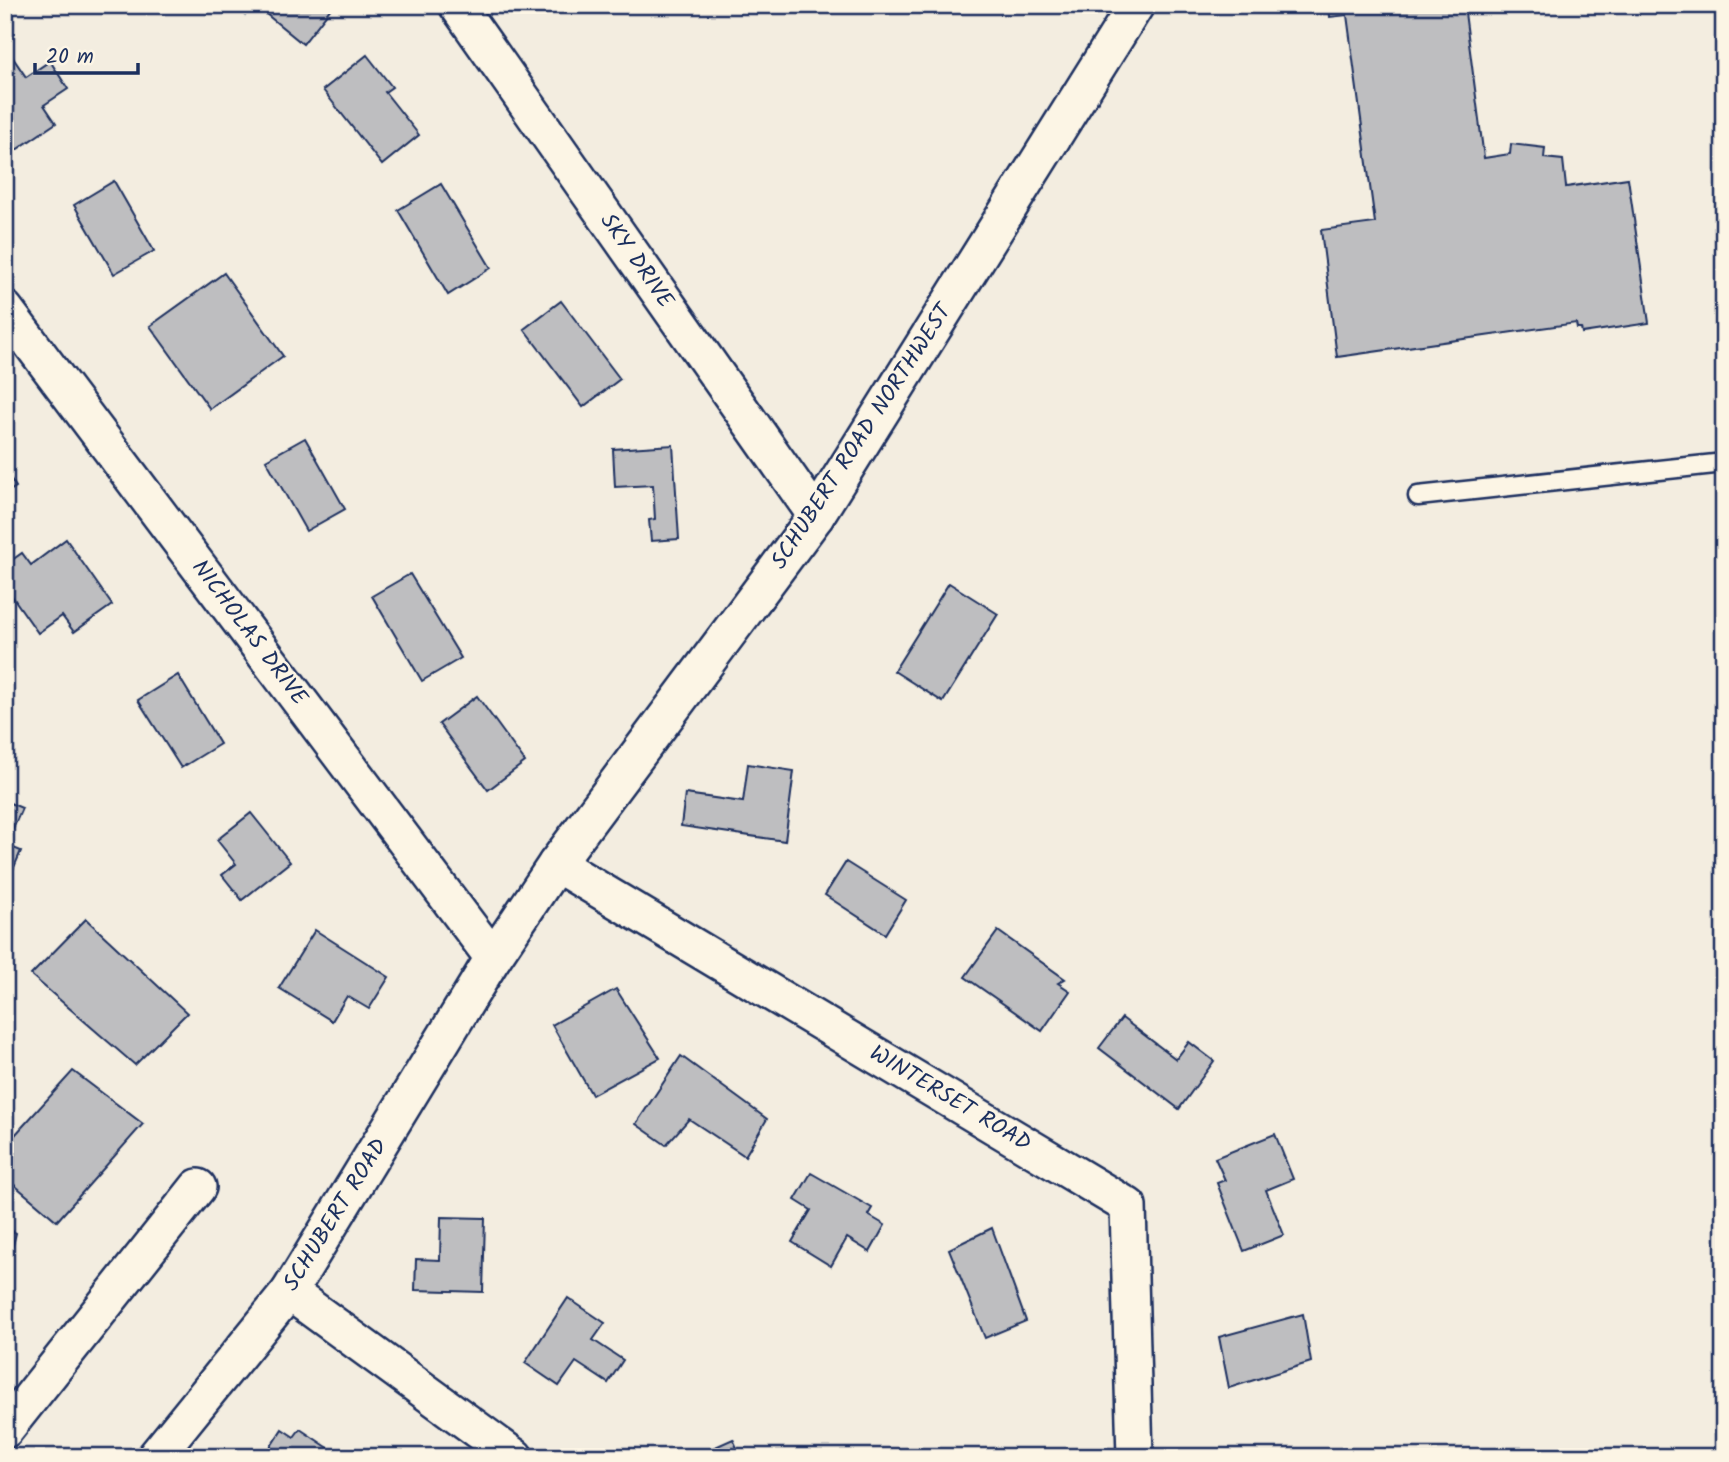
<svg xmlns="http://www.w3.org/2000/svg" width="1729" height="1462" font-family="Kalam,sans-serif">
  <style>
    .building { fill: #bebec0; stroke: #1b2f5e; stroke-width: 2 }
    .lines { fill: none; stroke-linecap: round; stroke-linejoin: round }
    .lane-casing { stroke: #1b2f5e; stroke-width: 23 }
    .street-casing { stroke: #1b2f5e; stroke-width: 40 }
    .lane { stroke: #fcf5e5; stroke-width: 18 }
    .street { stroke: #fcf5e5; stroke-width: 35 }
    .labels { text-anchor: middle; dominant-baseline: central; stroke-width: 5; stroke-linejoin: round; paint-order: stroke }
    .street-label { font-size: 23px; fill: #1b2f5e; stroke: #fcf5e5 }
  </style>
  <rect width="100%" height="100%" fill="#f3ede0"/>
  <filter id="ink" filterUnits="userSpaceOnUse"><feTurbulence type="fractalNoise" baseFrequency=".0143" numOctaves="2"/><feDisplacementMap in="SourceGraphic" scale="14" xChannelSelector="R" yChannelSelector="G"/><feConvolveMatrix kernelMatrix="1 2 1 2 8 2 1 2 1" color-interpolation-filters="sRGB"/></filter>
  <g filter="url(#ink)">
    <!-- building -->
    <g class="building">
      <polygon points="233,5 254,5 245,15"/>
      <polygon points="255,5 328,5 331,8 303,44"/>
      <polygon points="1329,5 1464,5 1484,158 1510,154 1511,144 1545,148 1544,158 1563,160 1566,187 1628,178 1649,323 1582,333 1581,328 1577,328 1576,323 1337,357 1321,230 1375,223 1347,15 1330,17"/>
      <polygon points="5,46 26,77 50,61 68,89 44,105 56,123 16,150 5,133"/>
      <polygon points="367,55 392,87 385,92 419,135 382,165 323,90"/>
      <polygon points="114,181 154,251 114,274 74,205"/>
      <polygon points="441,184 491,268 448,295 398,210"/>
      <polygon points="224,273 283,356 210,409 150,326"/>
      <polygon points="561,301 620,379 583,407 524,329"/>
      <polygon points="305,438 345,509 306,531 266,460"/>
      <polygon points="673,445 679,539 651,541 649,520 655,519 653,485 615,487 613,449"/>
      <polygon points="5,470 16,487 5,494"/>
      <polygon points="66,539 112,605 74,632 62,616 38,633 5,586 5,565 22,553 31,565"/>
      <polygon points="410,574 461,658 422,681 372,596"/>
      <polygon points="949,583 998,614 943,702 894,671"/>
      <polygon points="178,675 220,744 181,768 138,700"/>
      <polygon points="477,696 525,762 488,790 439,724"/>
      <polygon points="748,764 794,771 785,841 681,826 685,794 743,802"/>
      <polygon points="5,801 22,808 6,845 21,851 12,872 5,869"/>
      <polygon points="251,813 290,862 242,900 222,875 236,864 217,840"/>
      <polygon points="846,862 906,900 885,934 825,895"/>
      <polygon points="86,919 187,1013 135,1065 31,975"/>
      <polygon points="315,930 389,977 369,1009 347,996 332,1021 279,988"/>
      <polygon points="998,931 1065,979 1058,983 1070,991 1042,1031 965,977"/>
      <polygon points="616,989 660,1058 592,1095 552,1025"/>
      <polygon points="1122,1018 1176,1059 1189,1042 1214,1061 1179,1109 1099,1048"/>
      <polygon points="681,1056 767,1119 745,1156 689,1119 666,1145 636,1124"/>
      <polygon points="73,1071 143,1124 57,1221 5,1177 5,1146"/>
      <polygon points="1275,1134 1293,1179 1266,1190 1284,1235 1244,1251 1217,1183 1225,1180 1215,1158"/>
      <polygon points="811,1173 872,1208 868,1215 885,1225 870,1252 847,1238 831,1266 792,1242 811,1210 795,1200"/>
      <polygon points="441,1217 485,1218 483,1292 415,1290 416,1259 440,1260"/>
      <polygon points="5,1227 16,1233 5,1277"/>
      <polygon points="992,1228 1026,1321 985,1338 949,1249"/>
      <polygon points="568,1298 605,1323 593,1340 623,1360 608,1383 576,1362 559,1386 525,1363"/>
      <polygon points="1303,1314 1311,1362 1229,1388 1219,1337"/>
      <polygon points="282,1429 294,1437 300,1429 342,1457 264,1457"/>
      <polygon points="733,1439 741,1457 693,1457"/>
    </g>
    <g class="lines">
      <defs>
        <polyline id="lane" points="1418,496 1724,463"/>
        <g id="street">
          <polyline points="457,5 816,516"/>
          <polyline points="5,309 493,958"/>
          <polyline points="556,864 1128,1206 1135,1457"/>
          <polyline points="289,1292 515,1457"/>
          <polyline points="5,1430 198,1187"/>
          <polyline points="155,1457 289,1292 493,958 556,864 816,516 1136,5"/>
        </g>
      </defs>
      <!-- lane casing -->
      <use href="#lane" class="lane-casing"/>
      <!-- street casing -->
      <use href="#street" class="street-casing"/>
      <!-- lane -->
      <use href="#lane" class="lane"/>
      <!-- street -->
      <use href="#street" class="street"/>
    </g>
  </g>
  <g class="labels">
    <!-- street labels -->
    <g class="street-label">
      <text transform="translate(636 261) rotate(55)">SKY DRIVE</text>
      <text transform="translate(862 437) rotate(-57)">SCHUBERT ROAD NORTHWEST</text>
      <text transform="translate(249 633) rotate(53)">NICHOLAS DRIVE</text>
      <text transform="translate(950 1099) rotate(31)">WINTERSET ROAD</text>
      <text transform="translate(336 1215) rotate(-58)">SCHUBERT ROAD</text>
    </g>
  </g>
  <!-- margin -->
  <rect width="1729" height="1462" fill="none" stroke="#fcf5e5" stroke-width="28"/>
  <rect x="14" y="14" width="1701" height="1434" fill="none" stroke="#1b2f5e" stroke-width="2.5" filter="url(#ink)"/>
  <!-- scale -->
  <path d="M35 63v10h103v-10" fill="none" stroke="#1b2f5e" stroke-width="3.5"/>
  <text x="46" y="63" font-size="21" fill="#1b2f5e" stroke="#fcf5e5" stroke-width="5" paint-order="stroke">20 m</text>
</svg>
